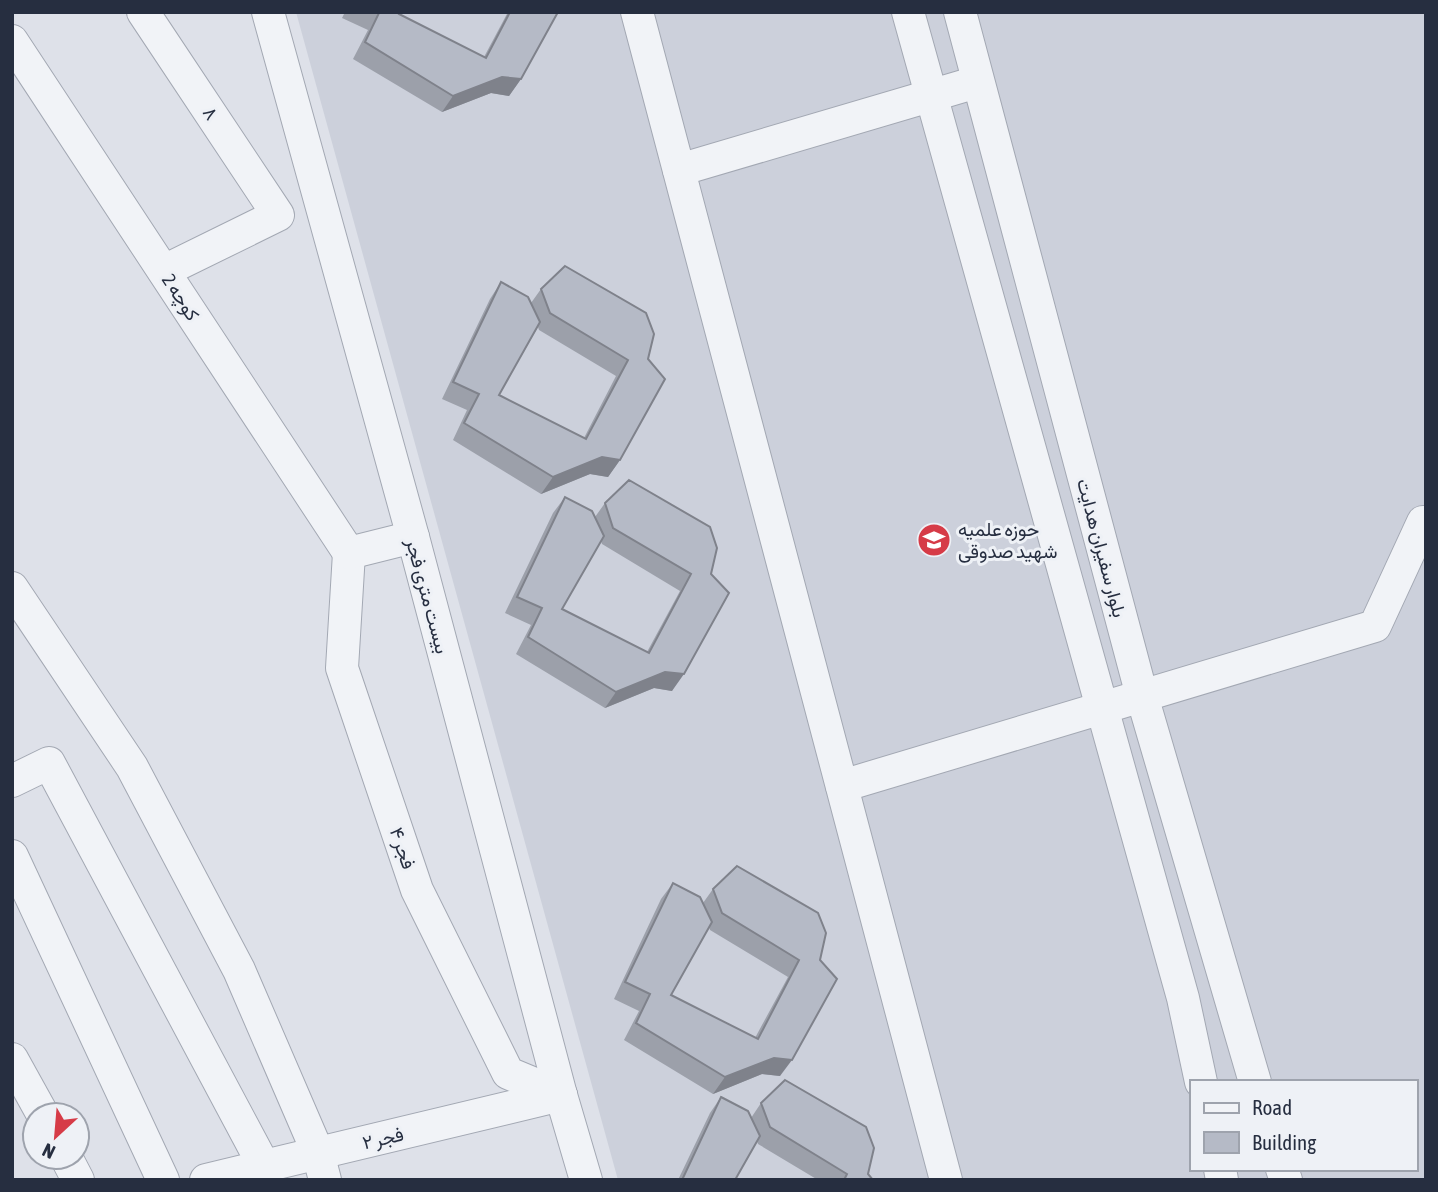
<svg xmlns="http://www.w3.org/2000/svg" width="1438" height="1192" font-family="'Asap Condensed',Vazirmatn,sans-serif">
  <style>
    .built { fill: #ccd0db; fill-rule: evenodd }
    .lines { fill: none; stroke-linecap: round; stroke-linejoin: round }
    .minor-casing { stroke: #a3a8b3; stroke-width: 34 }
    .minor { stroke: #f1f3f7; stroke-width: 32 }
    .wall { fill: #9ca0aa; fill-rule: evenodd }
    .shaded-wall { fill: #7f828b }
    .building { fill: #b5bac6; stroke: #7f828b; stroke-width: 2 }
    .labels { text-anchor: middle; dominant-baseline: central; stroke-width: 6; stroke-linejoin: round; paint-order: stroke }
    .street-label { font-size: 19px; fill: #262e40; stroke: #eef1f6 }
    .poi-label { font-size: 19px; fill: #262e40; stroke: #eef1f6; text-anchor: start }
  </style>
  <rect width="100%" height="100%" fill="#dee1e9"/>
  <!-- built -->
  <path class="built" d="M296 12H1426V1180H618ZM1191 1082H1415V1169H1191Z"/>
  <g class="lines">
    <defs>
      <g id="minor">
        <polyline points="143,12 278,215 164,271"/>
        <polyline points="268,12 413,537 561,1095 586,1180"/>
        <polyline points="637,12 946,1180"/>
        <polyline points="908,12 1183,998 1201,1082"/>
        <polyline points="960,12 1142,696 1255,1082"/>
        <polyline points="12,41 349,553"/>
        <polyline points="679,170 977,82"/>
        <polyline points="349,553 342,668 417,890 508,1073 561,1095"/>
        <polyline points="349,553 413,537"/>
        <polyline points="12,588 132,767 239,970 318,1153 325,1180"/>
        <polyline points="12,781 49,763 264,1166"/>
        <polyline points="842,786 1375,626 1423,522 1426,522"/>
        <polyline points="12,856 163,1180"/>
        <polyline points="12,1059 43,1115"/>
        <polyline points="66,1157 78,1180"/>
        <polyline points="1220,1169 1222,1180"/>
        <polyline points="1282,1169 1286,1180"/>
        <polyline points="206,1180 561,1095"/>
      </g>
    </defs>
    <!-- minor casing -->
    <use href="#minor" class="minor-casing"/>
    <!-- minor -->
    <use href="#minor" class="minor"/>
  </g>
  <!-- wall -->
  <g class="wall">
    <polygon points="345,12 400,12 399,14 484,57 508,12 558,12 521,79 509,96 491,93 442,112 353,59 368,30 342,18"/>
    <path d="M501 282 531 303 541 289 646 313 620 460 608 477 590 474 541 494 453 440 467 410 442 399 490 299ZM538 327 539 330 616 376 584 438 499 395Z"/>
    <path d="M565 497 595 517 605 503 710 527 672 691 654 688 605 708 516 654 531 625 505 613 553 513ZM601 541 602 544 680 591 647 652 562 609Z"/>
    <path d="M673 883 703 903 713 889 818 913 780 1076 762 1074 713 1094 624 1040 639 1011 614 999 661 899ZM709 927 710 930 788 977 755 1038 671 995Z"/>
    <polygon points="721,1097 751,1118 761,1103 868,1174 873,1180 818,1180 758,1144 757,1141 735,1180 678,1180 710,1113"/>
  </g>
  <!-- shaded-wall -->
  <g class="shaded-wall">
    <polygon points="502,77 521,79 509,96 491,93 442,112 453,96"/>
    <polygon points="602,457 620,460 608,477 590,474 541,494 553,477"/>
    <polygon points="665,672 684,674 672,691 654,688 605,708 616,692"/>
    <polygon points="774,1058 792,1060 780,1076 762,1074 713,1094 725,1077"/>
  </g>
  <!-- building -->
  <g class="building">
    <polygon points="377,12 400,12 399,14 486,58 510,12 558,12 521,79 502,77 453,96 365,42 379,13"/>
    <polygon points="565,266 646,313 654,334 648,359 665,379 620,460 602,457 553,477 464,423 479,394 453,382 501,282 528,297 540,322 499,395 586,439 628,360 550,313 541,289"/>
    <polygon points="629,480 710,527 717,548 711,574 729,593 684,674 665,672 616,692 528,637 542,608 517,597 565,497 592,511 604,536 562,609 649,653 691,574 613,528 605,503"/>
    <polygon points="737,866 818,913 826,933 820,960 837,979 792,1060 774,1058 725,1077 636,1023 650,994 625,982 673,883 700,897 712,922 671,995 758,1039 799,960 722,913 713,889"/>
    <polygon points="785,1080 866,1127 874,1148 868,1174 873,1180 844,1180 847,1174 770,1127 761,1103"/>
    <polygon points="721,1097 748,1111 760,1136 735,1180 682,1180"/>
  </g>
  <!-- icons -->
  <defs>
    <symbol id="school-disc" viewBox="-11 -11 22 22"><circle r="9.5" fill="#d63b47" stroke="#eef1f6"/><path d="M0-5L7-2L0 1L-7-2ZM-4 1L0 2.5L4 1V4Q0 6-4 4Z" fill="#fff"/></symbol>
  </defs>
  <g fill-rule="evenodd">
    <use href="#school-disc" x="915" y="521" width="38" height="38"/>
  </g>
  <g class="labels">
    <!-- street labels -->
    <g class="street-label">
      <text transform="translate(211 113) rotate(56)">۸</text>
      <text transform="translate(181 297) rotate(57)">کوچه 2</text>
      <text transform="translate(1102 548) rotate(75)">بلوار سفیران هدایت</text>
      <text transform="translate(428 596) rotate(75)">بیست متری فجر</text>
      <text transform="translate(403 848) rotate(71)">فجر ۴</text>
      <text transform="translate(383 1138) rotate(-13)">فجر ۲</text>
    </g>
    <!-- poi labels -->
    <g class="poi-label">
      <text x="958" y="529">حوزه علمیه<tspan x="958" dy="22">شهید صدوقی</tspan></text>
    </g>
  </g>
  <!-- border -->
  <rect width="1438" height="1192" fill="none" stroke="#262e40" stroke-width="28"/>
  <!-- legend -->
  <rect x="1190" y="1080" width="228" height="91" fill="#eef1f6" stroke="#9ea3ad" stroke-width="2"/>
  <rect x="1204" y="1103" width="35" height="10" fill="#f1f3f7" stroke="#9ea3ad" stroke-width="2"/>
  <text x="1252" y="1115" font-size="21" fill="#262e40">Road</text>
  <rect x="1204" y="1132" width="35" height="21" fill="#b5bac6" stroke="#9ea3ad" stroke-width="2"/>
  <text x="1252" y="1150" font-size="21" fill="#262e40">Building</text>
  <!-- north arrow -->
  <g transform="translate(56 1136) rotate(206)"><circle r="33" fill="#eef1f6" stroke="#9ea3ad" stroke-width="2"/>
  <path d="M0-5L12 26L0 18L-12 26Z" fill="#d63b47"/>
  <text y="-10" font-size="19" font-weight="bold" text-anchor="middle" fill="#262e40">N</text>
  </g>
</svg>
